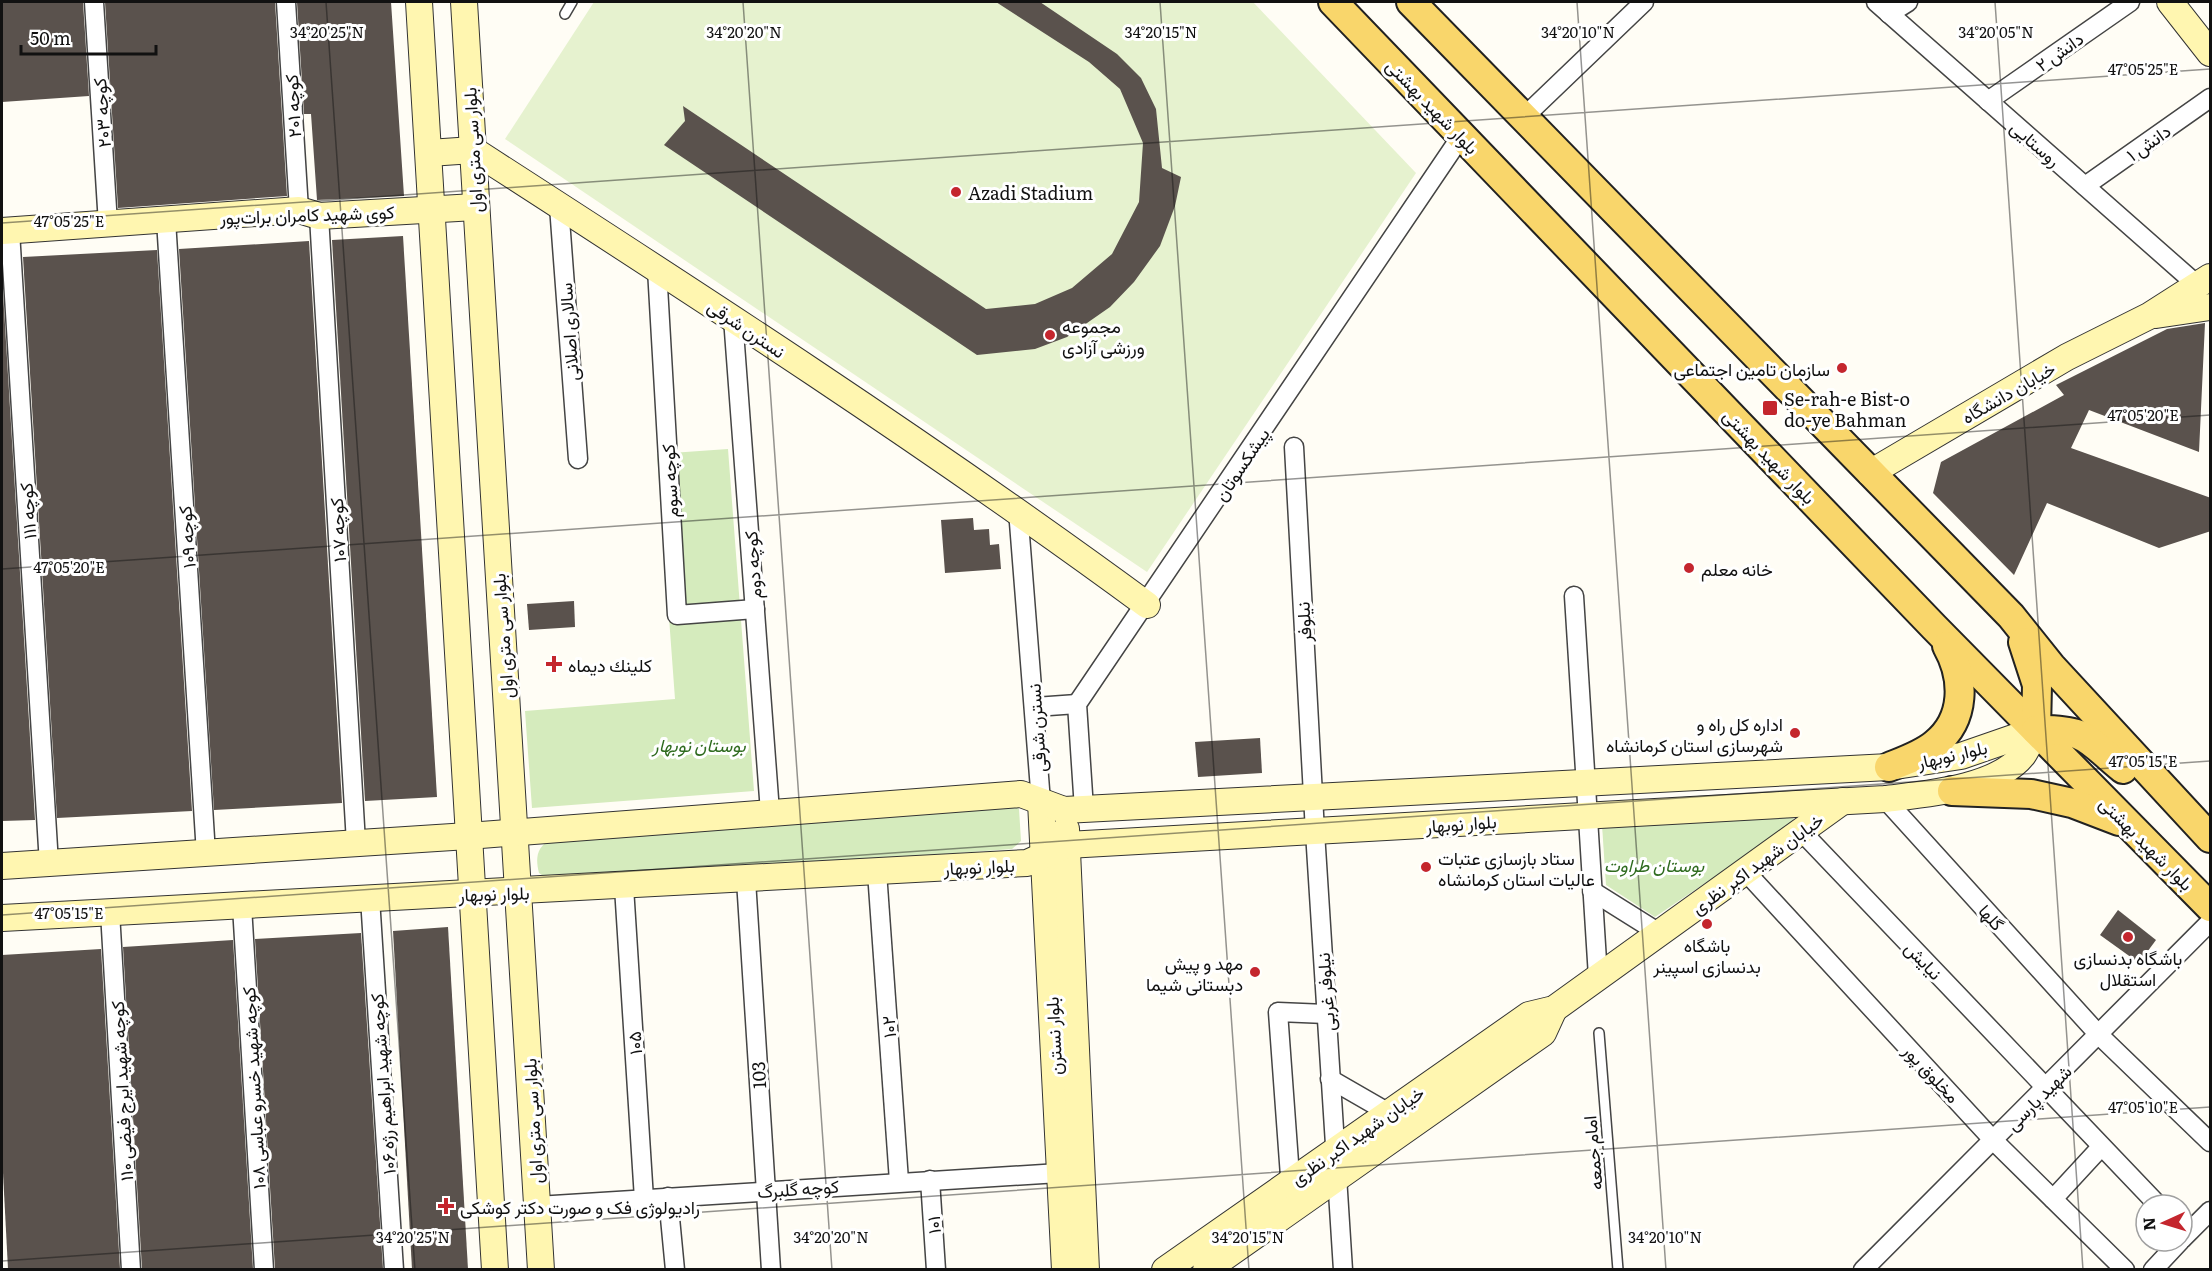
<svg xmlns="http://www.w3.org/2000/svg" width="2212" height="1271" font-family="Literata,Vazirmatn,serif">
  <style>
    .green { fill: #d5ebbd }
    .pitch { fill: #e6f2cf }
    .building { fill: #5a524d }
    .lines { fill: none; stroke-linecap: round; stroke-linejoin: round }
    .lane-casing { stroke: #444; stroke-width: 12 }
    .street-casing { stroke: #444; stroke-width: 21 }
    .secondary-casing { stroke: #333; stroke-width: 28 }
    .primary-casing { stroke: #222; stroke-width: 32 }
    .lane { stroke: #fff; stroke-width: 9 }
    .street { stroke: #fff; stroke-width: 18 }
    .secondary { stroke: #fff6b0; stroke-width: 26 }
    .primary { stroke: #f9d66b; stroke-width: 28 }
    .ticks { fill: none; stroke: #111; stroke-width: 1.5; stroke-opacity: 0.45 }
    .poi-dot { fill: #c4262e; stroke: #fff; stroke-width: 2 }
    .labels { text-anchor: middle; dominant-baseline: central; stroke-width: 6; stroke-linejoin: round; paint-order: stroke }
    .street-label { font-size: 18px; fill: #111; stroke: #fff }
    .poi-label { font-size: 18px; fill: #111; stroke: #fff; text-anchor: start }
    .park-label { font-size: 18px; font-style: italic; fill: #2f6b1f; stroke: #fff }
    .ticks-label { font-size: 15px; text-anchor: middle; fill: #111; stroke: #fff; stroke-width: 6; stroke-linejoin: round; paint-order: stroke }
  </style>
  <rect width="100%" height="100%" fill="#fffdf5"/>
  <!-- green -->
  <g class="green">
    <polygon points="728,449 754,791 532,808 525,711 675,699 657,454"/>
    <path d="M1009 803 1019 809 1021 841 1012 849 554 883 539 873C535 857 537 847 551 839Z"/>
    <polygon points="1795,815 1791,825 1655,917 1606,885 1602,825"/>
  </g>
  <!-- pitch -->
  <polygon class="pitch" points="594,2 1253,2 1416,173 1147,572 505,139"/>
  <!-- building -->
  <g class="building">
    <polygon points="2,2 83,2 89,96 2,102"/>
    <polygon points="105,2 275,2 287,196 118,208"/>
    <polygon points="297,2 391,2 404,196 317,200 311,114 304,114"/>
    <polygon points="996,2 1040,2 1117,54 1141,78 1156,109 1162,168 1181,177 1175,206 1160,246 1134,282 1110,307 1067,337 1035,349 977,355 664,145 685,121 683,106 986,309 1035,304 1072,288 1112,254 1139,202 1143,143 1120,89 1089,62"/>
    <polygon points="403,236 437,797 365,801 332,240"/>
    <polygon points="309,241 342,803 214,810 179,249"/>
    <polygon points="157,250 192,811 57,818 23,257"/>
    <polygon points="2,276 35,820 2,821"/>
    <polygon points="2205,323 2199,452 2089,410 2071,448 2211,498 2211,531 2159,548 2047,503 2014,575 1933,493 1941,462 2064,395 2056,385 2167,329"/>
    <polygon points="973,518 974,530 989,529 990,545 999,544 1001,569 945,573 941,520"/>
    <polygon points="574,601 575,627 529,630 527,604"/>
    <polygon points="1260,738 1262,773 1198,777 1195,742"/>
    <polygon points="2118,910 2156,940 2139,963 2100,935"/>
    <polygon points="448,927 468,1269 412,1269 393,931"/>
    <polygon points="361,933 383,1269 275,1269 255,939"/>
    <polygon points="233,940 253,1269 142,1269 123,947"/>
    <polygon points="101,949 120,1269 8,1269 2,1154 2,955"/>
  </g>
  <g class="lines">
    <defs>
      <g id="lane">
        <polyline points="565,14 572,2"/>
        <polyline points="1599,1033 1618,1270"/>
      </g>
      <g id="street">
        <polyline points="94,2 108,224"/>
        <polyline points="286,2 299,210"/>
        <polyline points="1876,2 2196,284"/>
        <polyline points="1889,14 1908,2"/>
        <polyline points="1988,101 2130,2"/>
        <polyline points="1523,118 1644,2"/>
        <polyline points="2085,186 2210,98"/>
        <polyline points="559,206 578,459"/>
        <polyline points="319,216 356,843"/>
        <polyline points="166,220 206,854"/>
        <polyline points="10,231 49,864"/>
        <polyline points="657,269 677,615 755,609"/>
        <polyline points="733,318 770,812"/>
        <polyline points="1294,447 1315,832 1343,1270"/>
        <polyline points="1018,510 1041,802"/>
        <polyline points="1574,596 1598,977"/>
        <polyline points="1035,707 1077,704"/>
        <polyline points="1885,799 2099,1035 2210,1142"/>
        <polyline points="1084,809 1077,704 1462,135"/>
        <polyline points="1801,831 2158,1205"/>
        <polyline points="1745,871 1994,1141 2125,1270"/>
        <polyline points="877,872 899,1181"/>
        <polyline points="746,880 771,1270"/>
        <polyline points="624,887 644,1199"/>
        <polyline points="1592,891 1659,933"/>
        <polyline points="370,898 394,1270"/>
        <polyline points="242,906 264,1270"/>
        <polyline points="110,912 131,1270"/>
        <polyline points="1330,1079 1396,1117"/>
        <polyline points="930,1180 936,1270"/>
        <polyline points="1291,1190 1278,1012 1326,1014"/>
        <polyline points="668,1197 675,1270"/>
        <polyline points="2053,1199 2101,1147"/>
        <polyline points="537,1206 1059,1173"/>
        <polyline points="2182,1239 2210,1211"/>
        <polyline points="1863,1270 2210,922"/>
        <polyline points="2153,1270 2180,1241"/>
      </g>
      <g id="secondary">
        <polyline points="419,2 495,1270"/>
        <polyline points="464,2 541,1270"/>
        <polyline points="2170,2 2210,53"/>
        <path d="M429 153 473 150C701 297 928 444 1147 605"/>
        <polyline points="2,231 299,210 319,216 475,207"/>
        <polyline points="2156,315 2210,307"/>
        <polyline points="1870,473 2067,357 2149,316 2210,277"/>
        <polyline points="1041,802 1065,1270"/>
        <polyline points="1066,829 1086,1270"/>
        <polyline points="2,866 468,836 1021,794 1064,810 1889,767 1961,756 2036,730"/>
        <path d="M2 918C343 899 685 883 1027 863L1067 845 1885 799C1925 794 1996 789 2023 755 2028 748 2032 738 2036 730"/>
        <polyline points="1165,1270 1529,1015 1554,1009 1843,801"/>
        <polyline points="1206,1270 1543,1033 1554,1009"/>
      </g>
      <g id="primary">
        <polyline points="1333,2 1934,627 2210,907"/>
        <polyline points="1411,2 2011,616 2051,666 2210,838"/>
        <polyline points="2023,642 2037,685 2036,730"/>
        <path d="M2036 730C2088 729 2086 739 2123 769"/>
        <path d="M1889 767C1904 761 1922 755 1935 744 1966 719 1965 678 1947 646"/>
        <polyline points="1952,791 2031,794 2072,803 2119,821"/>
      </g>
    </defs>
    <!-- lane casing -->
    <use href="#lane" class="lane-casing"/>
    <!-- street casing -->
    <use href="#street" class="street-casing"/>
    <!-- secondary casing -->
    <use href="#secondary" class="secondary-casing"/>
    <!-- primary casing -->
    <use href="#primary" class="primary-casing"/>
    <!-- lane -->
    <use href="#lane" class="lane"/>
    <!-- street -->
    <use href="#street" class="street"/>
    <!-- secondary -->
    <use href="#secondary" class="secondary"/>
    <!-- primary -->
    <use href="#primary" class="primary"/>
  </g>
  <!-- ticks -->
  <path class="ticks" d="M326 2 415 1270M743 2 832 1270M1160 2 1249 1270M1577 2 1666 1270M1995 2 2083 1270M2 223 2210 69M2 569 2210 415M2 915 2210 761M2 1261 2210 1107"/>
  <!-- markers -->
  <g class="poi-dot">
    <circle cx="956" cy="192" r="6"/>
    <circle cx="1050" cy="335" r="6"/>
    <circle cx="1842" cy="368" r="6"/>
    <rect x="1762" y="400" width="16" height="16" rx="3"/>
    <circle cx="1689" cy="568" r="6"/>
    <path d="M551 655h6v6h6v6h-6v6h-6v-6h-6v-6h6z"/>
    <circle cx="1795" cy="733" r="6"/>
    <circle cx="1426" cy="867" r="6"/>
    <circle cx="1707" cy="924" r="6"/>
    <circle cx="2128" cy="937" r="6"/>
    <circle cx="1255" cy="972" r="6"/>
    <path d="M443 1197h6v6h6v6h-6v6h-6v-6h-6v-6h6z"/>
  </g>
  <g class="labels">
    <!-- street labels -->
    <g class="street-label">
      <text transform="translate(2059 51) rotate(-35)">دانش ۲</text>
      <text transform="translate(292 106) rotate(-93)">کوچه ۲۰۱</text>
      <text transform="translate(1433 106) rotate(46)">بلوار شهید بهشتی</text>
      <text transform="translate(101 113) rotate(-94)">کوچه ۲۰۳</text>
      <text transform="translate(2148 142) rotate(-35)">دانش ۱</text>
      <text transform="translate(2036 143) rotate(41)">روستایی</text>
      <text transform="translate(472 150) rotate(-93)">بلوار سی متری اول</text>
      <text transform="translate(307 214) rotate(-2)">کوی شهید کامران برات‌پور</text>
      <text transform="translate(747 328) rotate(34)">نسترن شرقی</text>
      <text transform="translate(568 332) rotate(-94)">سالاری اصلانی</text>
      <text transform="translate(2008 392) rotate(-30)">خیابان دانشگاه</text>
      <text transform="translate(1770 456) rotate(46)">بلوار شهید بهشتی</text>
      <text transform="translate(1241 464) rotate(-56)">پیشکسوتان</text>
      <text transform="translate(669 481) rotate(-93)">کوچه سوم</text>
      <text transform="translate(27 511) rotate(-94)">کوچه ۱۱۱</text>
      <text transform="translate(337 530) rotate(-93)">کوچه ۱۰۷</text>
      <text transform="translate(186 537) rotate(-94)">کوچه ۱۰۹</text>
      <text transform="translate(752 565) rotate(-94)">کوچه دوم</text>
      <text transform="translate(1303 622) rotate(-93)">نیلوفر</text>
      <text transform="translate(502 636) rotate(-94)">بلوار سی متری اول</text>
      <text transform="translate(1036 728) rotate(-94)">نسترن شرقی</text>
      <text transform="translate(1952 754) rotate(-13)">بلوار نوبهار</text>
      <text transform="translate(1461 823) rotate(-4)">بلوار نوبهار</text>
      <text transform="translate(2147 843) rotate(45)">بلوار شهید بهشتی</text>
      <text transform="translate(1757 863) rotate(-36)">خیابان شهید اکبر نظری</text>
      <text transform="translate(979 866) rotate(-3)">بلوار نوبهار</text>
      <text transform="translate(494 893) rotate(-2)">بلوار نوبهار</text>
      <text transform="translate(1992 917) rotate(48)">گلها</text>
      <text transform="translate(1924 960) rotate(46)">نیایش</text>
      <text transform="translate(1325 992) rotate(-94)">نیلوفر غربی</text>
      <text transform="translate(888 1027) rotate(-94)">۱۰۲</text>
      <text transform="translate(1053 1036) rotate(-93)">بلوار نسترن</text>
      <text transform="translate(634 1043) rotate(-94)">۱۰۵</text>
      <text transform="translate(1932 1073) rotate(47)">مخلوق پور</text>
      <text transform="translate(758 1075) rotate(-93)">103</text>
      <text transform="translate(382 1084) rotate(-94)">کوچه شهید ابراهیم رژه ۱۰۶</text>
      <text transform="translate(253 1088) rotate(-93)">کوچه شهید خسرو عباسی ۱۰۸</text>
      <text transform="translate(121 1091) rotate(-93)">کوچه شهید ایرج فیضی ۱۱۰</text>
      <text transform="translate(2038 1097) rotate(-45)">شهید پارسی</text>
      <text transform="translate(532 1121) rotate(-93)">بلوار سی متری اول</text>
      <text transform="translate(1357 1135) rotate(-35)">خیابان شهید اکبر نظری</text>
      <text transform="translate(1592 1153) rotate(-95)">امام جمعه</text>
      <text transform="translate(798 1188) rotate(-4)">کوچه گلبرگ</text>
      <text transform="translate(933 1225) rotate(-94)">۱۰۱</text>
    </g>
    <!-- poi labels -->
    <g class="poi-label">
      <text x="968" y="192">Azadi Stadium</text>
      <text x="1062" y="325">مجموعه<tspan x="1062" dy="21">ورزشی آزادی</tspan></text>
      <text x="1830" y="368" text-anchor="end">سازمان تامین اجتماعی</text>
      <text x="1784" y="398">Se-rah-e Bist-o<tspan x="1784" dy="21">do-ye Bahman</tspan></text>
      <text x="1701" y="568">خانه معلم</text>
      <text x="568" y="664">كلينك ديماه</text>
      <text x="1783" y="723" text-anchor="end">اداره کل راه و<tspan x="1783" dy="21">شهرسازی استان کرمانشاه</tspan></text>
      <text x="1438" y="857">ستاد بازسازی عتبات<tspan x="1438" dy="21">عالیات استان کرمانشاه</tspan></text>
      <text x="1707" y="944" text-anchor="middle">باشگاه<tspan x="1707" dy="21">بدنسازی اسپینر</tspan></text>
      <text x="2128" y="957" text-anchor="middle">باشگاه بدنسازی<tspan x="2128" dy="21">استقلال</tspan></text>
      <text x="1243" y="962" text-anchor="end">مهد و پیش<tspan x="1243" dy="21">دبستانی شیما</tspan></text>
      <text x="460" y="1206">رادیولوژی فک و صورت دکتر کوشکی</text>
    </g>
    <!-- park labels -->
    <g class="park-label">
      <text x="699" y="744">بوستان نوبهار</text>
      <text x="1654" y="864">بوستان طراوت</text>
    </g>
  </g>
  <g class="ticks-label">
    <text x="327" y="38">34°20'25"N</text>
    <text x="744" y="38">34°20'20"N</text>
    <text x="1161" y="38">34°20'15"N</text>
    <text x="1578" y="38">34°20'10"N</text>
    <text x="1996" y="38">34°20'05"N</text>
    <text x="2143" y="75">47°05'25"E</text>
    <text x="69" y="227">47°05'25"E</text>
    <text x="2143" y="421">47°05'20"E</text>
    <text x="69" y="573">47°05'20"E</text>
    <text x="2143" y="767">47°05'15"E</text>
    <text x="69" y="919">47°05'15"E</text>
    <text x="2143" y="1113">47°05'10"E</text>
    <text x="413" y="1243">34°20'25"N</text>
    <text x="831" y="1243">34°20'20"N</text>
    <text x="1248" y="1243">34°20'15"N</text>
    <text x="1665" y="1243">34°20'10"N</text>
  </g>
  <!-- border -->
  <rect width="2212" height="1271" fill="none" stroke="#111111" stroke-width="6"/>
  <!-- north arrow -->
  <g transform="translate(2164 1223) rotate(266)"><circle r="28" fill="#ffffff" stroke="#a0a0a0" stroke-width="1.5"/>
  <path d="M0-4.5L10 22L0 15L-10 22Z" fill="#c4262e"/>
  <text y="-9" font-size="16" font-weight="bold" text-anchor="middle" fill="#111111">N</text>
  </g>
  <!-- scale -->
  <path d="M21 45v9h135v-9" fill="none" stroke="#111111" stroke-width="3"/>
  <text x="30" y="45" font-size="18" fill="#111111" stroke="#ffffff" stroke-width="4.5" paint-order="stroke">50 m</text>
</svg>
